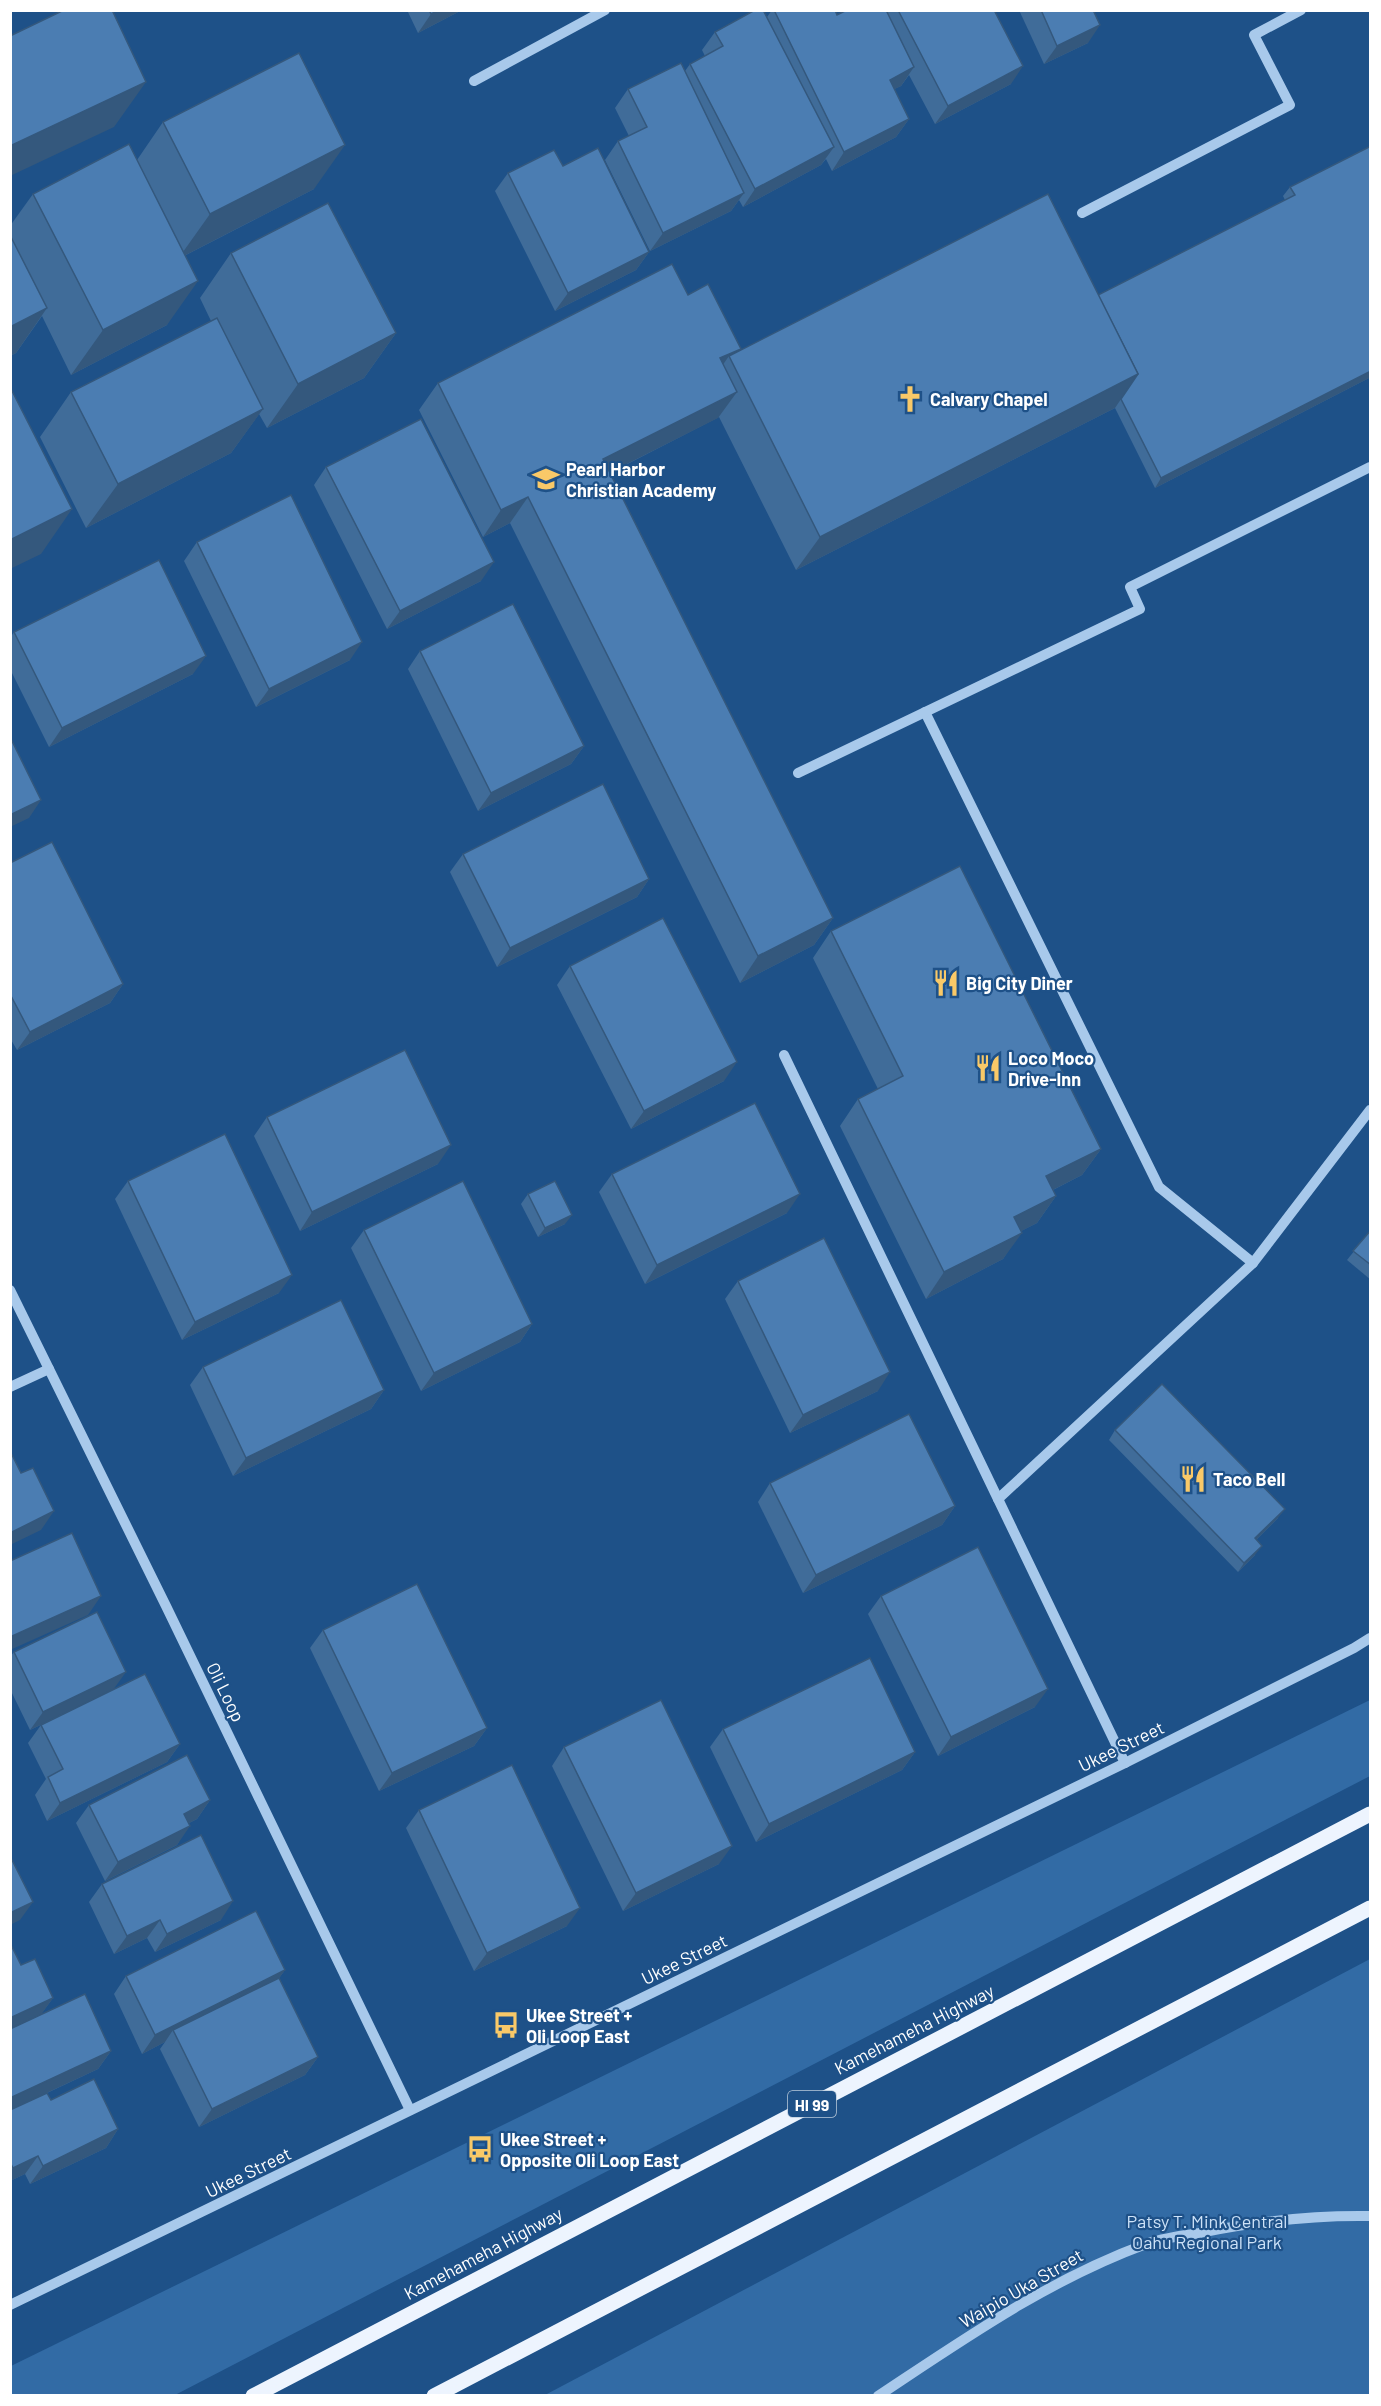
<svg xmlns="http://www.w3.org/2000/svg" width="1381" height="2406" font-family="Barlow,sans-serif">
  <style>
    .green { fill: #326ba5 }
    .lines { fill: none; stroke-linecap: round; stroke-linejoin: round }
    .minor { stroke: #a8c9eb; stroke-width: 10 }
    .major { stroke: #edf4fe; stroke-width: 15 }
    .wall { fill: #406c99 }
    .shaded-wall { fill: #34587d }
    .building { fill: #4b7db2; stroke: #34587d; stroke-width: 1.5 }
    .labels { text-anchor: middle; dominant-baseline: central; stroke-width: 4.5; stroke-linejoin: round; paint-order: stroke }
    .shield { fill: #1e5188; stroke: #bccbdb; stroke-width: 1.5 }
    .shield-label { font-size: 16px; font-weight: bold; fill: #fff }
    .poi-label { font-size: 18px; font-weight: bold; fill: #fff; stroke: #1e5188; text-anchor: start }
    .street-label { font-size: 18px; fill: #fff; stroke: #1e5188 }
    .park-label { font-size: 18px; fill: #cde2f8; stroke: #1e5188 }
  </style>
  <rect width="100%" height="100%" fill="#1e5188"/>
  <!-- green -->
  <g class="green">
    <polygon points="1370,1700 1370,1776 175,2395 11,2395 11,2366"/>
    <polygon points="1370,1959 1370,2395 545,2395"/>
  </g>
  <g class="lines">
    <!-- minor -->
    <g class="minor">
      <polyline points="474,81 605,10"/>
      <polyline points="1082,213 1290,105 1254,35 1301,10"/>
      <polyline points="925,712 1159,1187 1253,1263"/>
      <polyline points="798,773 1140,609 1130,587 1370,467"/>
      <polyline points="784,1055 998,1499"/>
      <polyline points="10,1290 166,1606 410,2110"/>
      <polyline points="10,1387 49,1369"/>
      <polyline points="1125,1763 998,1499 1253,1263 1370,1110"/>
      <polyline points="10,2305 1125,1763 1354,1648 1370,1638"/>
      <path d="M878 2396C964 2339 1048 2280 1146 2244 1162 2238 1182 2236 1199 2233 1258 2221 1311 2215 1370 2216"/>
    </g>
    <!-- major -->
    <g class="major">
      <polyline points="253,2396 1370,1814"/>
      <polyline points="434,2396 1370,1908"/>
    </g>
  </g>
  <!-- wall -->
  <g class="wall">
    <polygon points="407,10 462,10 418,33"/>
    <polygon points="772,10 837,15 847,10 994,10 1011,84 935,124 909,75 901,86 894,89 909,119 896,137 832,171 826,159 821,165 743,207 739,200 731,211 650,251 605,160 618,141 629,136 615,108 628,89 685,71 690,64 705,56 702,50 715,32 767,17"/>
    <polygon points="1019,10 1093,10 1088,43 1044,64"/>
    <polygon points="163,122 314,189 186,255 167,325 71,375 42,316 16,353 10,356 10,226 33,194 137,160"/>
    <polygon points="1371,146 1371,377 1155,488 1115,408 796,570 719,417 610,473 833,918 814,945 740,983 510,523 483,537 419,410 438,383 688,295 739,351 1098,295 1285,200 1283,196 1290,187"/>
    <polygon points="563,166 649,252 636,270 555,311 495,191 508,173"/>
    <polygon points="231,253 396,333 364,378 267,428 259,414 231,453 86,528 40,437 71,392 211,321 200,298"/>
    <polygon points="326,467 481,581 387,629 314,485"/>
    <polygon points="197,542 350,660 256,707 184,561"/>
    <polygon points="14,632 193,674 49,747 10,669 10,638"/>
    <polygon points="420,651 584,746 571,764 478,811 408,669"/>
    <polygon points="463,854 649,879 637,897 497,967 450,872"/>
    <polygon points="10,863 123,984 110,1003 17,1050 10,1038"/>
    <polygon points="831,931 1101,1149 1082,1175 1053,1190 1056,1196 1037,1223 1021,1231 1003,1259 926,1299 840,1126 858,1099 878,1089 813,958"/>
    <polygon points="570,966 724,1081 631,1129 557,985"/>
    <polygon points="267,1117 438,1164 300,1231 254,1136"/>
    <polygon points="612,1174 787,1213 645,1284 599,1192"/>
    <polygon points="128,1181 279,1293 182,1340 115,1199"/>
    <polygon points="528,1194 565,1224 538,1237 521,1204"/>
    <polygon points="364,1230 532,1324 520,1342 421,1391 351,1248"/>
    <polygon points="1371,1230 1371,1280 1347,1260"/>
    <polygon points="738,1281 878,1391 790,1433 725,1299"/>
    <polygon points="203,1367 384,1390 371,1409 233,1476 190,1385"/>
    <polygon points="1115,1430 1278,1518 1256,1540 1255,1555 1238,1572 1109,1440"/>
    <polygon points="770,1483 955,1506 942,1525 803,1593 758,1502"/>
    <polygon points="881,1596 1035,1707 938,1756 868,1614"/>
    <polygon points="323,1630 487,1728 474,1746 379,1791 310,1648"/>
    <polygon points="14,1652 113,1689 180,1744 167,1762 47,1821 35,1795 46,1779 28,1743 41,1725 53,1719 30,1730 10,1689 10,1657"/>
    <polygon points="723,1729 915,1752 902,1770 756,1842 710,1747"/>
    <polygon points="564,1747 719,1864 623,1911 552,1766"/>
    <polygon points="210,1800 197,1819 189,1823 177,1845 105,1881 76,1823 89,1805"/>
    <polygon points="419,1810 567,1926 474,1971 406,1828"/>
    <polygon points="102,1884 221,1920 155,1952 147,1938 114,1954 89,1902"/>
    <polygon points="21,1965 53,1998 41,2014 111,2051 98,2069 47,2093 51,2100 118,2129 106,2148 30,2184 25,2174 10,2181 10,2110"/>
    <polygon points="285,1970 279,1978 318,2057 305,2075 199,2127 160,2049 165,2042 142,2054 114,1994 126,1976"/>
  </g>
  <!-- shaded-wall -->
  <g class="shaded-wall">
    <polygon points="439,10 462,10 418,33 431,14"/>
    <polygon points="1100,25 1088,43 1044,64 1057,46"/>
    <polygon points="1023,66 1011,84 935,124 948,106"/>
    <polygon points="914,67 901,86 877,98 890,80"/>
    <polygon points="146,82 114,127 10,176 10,146"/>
    <polygon points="909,119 896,137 832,171 844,152"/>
    <polygon points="345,145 314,189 178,259 210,214"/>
    <polygon points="834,147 821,165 743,207 755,189"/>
    <polygon points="744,193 731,211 650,251 663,233"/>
    <polygon points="649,252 636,270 555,311 568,293"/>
    <polygon points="198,281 167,325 71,375 103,330"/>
    <polygon points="47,308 16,353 10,356 10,327"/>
    <polygon points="396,333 364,378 267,428 298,384"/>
    <polygon points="741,349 732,361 729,356 713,379 720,358"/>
    <polygon points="1371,371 1371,377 1155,488 1161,478"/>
    <polygon points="1138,374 1115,408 796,570 820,537"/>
    <polygon points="737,392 718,418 585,485 603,459"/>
    <polygon points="263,409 231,453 86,528 118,484"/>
    <polygon points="528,497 510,523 483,537 501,510"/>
    <polygon points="72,509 41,554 10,569 10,540"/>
    <polygon points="494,562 481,581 387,629 400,611"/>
    <polygon points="362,642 350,660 256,707 269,689"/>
    <polygon points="206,656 193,674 49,747 62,728"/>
    <polygon points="584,746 571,764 478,811 491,793"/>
    <polygon points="41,800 29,818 10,827 10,815"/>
    <polygon points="649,879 637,897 497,967 510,948"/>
    <polygon points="833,918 814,945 740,983 758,956"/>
    <polygon points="123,984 110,1003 17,1050 30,1032"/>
    <polygon points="737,1062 724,1081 631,1129 644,1111"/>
    <polygon points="451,1145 438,1164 300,1231 312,1212"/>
    <polygon points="1101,1149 1082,1175 1027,1203 1046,1176"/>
    <polygon points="800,1194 787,1213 645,1284 657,1265"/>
    <polygon points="1056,1196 1037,1223 996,1244 1014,1217"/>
    <polygon points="572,1215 565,1224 538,1237 545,1228"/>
    <polygon points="1022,1233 1003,1259 926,1299 944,1272"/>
    <polygon points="292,1275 279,1293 182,1340 195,1322"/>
    <polygon points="532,1324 520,1342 421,1391 434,1373"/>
    <polygon points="890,1372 878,1391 790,1433 803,1415"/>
    <polygon points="384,1390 371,1409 233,1476 246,1458"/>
    <polygon points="955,1506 942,1525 803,1593 816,1575"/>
    <polygon points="1285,1509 1278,1518 1248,1548 1255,1538"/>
    <polygon points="54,1511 41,1530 10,1545 10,1533"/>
    <polygon points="1262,1546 1255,1555 1238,1572 1244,1563"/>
    <polygon points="101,1596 88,1615 10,1650 10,1637"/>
    <polygon points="126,1672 113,1690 30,1730 43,1712"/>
    <polygon points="1048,1689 1035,1707 938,1756 951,1737"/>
    <polygon points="487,1728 474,1746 379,1791 392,1773"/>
    <polygon points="180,1744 167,1762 47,1821 60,1803"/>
    <polygon points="915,1752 902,1770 756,1842 769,1824"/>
    <polygon points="210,1800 197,1819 171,1832 184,1814"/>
    <polygon points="190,1826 177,1845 105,1881 118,1862"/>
    <polygon points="732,1846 719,1864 623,1911 636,1893"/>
    <polygon points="233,1901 221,1920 155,1952 167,1934"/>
    <polygon points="33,1902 20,1920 10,1925 10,1913"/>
    <polygon points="580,1908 567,1926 474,1971 487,1953"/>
    <polygon points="160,1920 147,1938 114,1954 127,1936"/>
    <polygon points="285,1970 272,1988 173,2030 165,2042 142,2054 155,2035"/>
    <polygon points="53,1998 40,2016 10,2030 10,2018"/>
    <polygon points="111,2051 98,2069 10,2110 10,2098"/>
    <polygon points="318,2057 305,2075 199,2127 212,2109"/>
    <polygon points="118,2129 106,2148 30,2184 43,2166"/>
    <polygon points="38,2156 25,2174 10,2181 10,2172 13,2168"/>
  </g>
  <!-- building -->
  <g class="building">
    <polygon points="64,10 112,10 146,82 10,146 10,36"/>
    <polygon points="429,10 439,10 431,14"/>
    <polygon points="755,10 763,10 834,147 755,189 690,64 723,46 715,32"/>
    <polygon points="774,10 835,10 837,15 847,10 886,10 914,67 890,80 909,119 844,152"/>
    <polygon points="898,10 994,10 1023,66 948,106"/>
    <polygon points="1041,10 1093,10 1100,25 1057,46"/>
    <polygon points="299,53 345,145 210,214 163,122"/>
    <polygon points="681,63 744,193 663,233 618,141 647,127 628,89"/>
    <polygon points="129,144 198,281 103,330 33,194"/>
    <polygon points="1371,146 1371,371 1161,478 1121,399 1138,374 1098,295 1295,195 1290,187"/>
    <polygon points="598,148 649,252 568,293 508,173 554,150 563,166"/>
    <polygon points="1048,194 1138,374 820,537 729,356"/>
    <polygon points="328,203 396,333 298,384 231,253"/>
    <polygon points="10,235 47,308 10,327"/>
    <polygon points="672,264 688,295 708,284 741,349 720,358 737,392 603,459 833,918 758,956 528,497 501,510 438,383"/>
    <polygon points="217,318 263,409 118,484 71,392"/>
    <polygon points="10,387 72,509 10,540"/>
    <polygon points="421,419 494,562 400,611 326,467"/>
    <polygon points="291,495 362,642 269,689 197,542"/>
    <polygon points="159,560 206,656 62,728 14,632"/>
    <polygon points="513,604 584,746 491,793 420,651"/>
    <polygon points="10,737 41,800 10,815"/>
    <polygon points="603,784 649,879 510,948 463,854"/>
    <polygon points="52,842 123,984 30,1032 10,994 10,863"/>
    <polygon points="960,866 1101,1149 1046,1176 1056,1196 1014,1217 1022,1233 944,1272 858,1099 903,1076 831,931"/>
    <polygon points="663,918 737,1062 644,1111 570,966"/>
    <polygon points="405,1050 451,1145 312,1212 267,1117"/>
    <polygon points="755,1103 800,1194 657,1265 612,1174"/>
    <polygon points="225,1134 292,1275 195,1322 128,1181"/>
    <polygon points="463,1181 532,1324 434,1373 364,1230"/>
    <polygon points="555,1181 572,1215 545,1228 528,1194"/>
    <polygon points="1371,1230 1371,1265 1353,1251"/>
    <polygon points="824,1238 890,1372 803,1415 738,1281"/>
    <polygon points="341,1300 384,1390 246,1458 203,1367"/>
    <polygon points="1162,1384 1285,1509 1255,1538 1262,1546 1244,1563 1115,1430"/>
    <polygon points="909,1414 955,1506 816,1575 770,1483"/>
    <polygon points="12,1455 21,1473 33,1468 54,1511 10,1533 10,1456"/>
    <polygon points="72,1533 101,1596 10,1637 10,1561"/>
    <polygon points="978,1547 1048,1689 951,1737 881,1596"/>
    <polygon points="417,1584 487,1728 392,1773 323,1630"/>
    <polygon points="97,1612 126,1672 43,1712 14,1652"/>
    <polygon points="870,1658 915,1752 769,1824 723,1729"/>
    <polygon points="145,1674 180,1744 60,1803 48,1777 63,1769 41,1725"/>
    <polygon points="661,1700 732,1846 636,1893 564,1747"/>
    <polygon points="187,1755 210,1800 184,1814 190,1826 118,1862 89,1805"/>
    <polygon points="512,1765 580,1908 487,1953 419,1810"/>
    <polygon points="201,1835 233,1901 167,1934 160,1920 127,1936 102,1884"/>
    <polygon points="10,1856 33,1902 10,1913"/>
    <polygon points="256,1911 285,1970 155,2035 126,1976"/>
    <polygon points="10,1943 21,1965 35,1959 53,1998 10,2018"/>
    <polygon points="279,1978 318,2057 212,2109 173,2030"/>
    <polygon points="85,1994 111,2051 10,2098 10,2029"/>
    <polygon points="94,2079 118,2129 43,2166 38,2156 13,2168 10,2162 10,2110 47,2093 51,2100"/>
  </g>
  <!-- icons -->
  <defs>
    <symbol id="church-bare" viewBox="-9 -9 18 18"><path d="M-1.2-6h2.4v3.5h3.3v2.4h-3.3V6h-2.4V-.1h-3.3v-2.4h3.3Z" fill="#f9c968" stroke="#1e5188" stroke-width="2.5" paint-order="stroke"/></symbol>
    <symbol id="school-bare" viewBox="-9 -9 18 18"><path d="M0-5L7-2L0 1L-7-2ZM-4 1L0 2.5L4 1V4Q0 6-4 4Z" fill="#f9c968" stroke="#1e5188" stroke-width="2.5" paint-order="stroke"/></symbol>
    <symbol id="restaurant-bare" viewBox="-9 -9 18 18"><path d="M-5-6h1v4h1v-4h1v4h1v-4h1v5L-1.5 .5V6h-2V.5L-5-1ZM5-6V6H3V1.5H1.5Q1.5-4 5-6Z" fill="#f9c968" stroke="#1e5188" stroke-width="2.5" paint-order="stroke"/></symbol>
    <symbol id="bus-bare" viewBox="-9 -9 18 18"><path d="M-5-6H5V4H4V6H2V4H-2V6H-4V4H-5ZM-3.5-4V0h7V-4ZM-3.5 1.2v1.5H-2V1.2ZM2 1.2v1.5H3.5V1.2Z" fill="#f9c968" stroke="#1e5188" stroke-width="2.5" paint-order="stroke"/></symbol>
  </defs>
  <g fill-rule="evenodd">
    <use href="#church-bare" x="891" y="380" width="38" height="38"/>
    <use href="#school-bare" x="527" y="460" width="38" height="38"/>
    <use href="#restaurant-bare" x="927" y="964" width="38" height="38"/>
    <use href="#restaurant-bare" x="969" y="1049" width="38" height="38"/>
    <use href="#restaurant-bare" x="1174" y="1460" width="38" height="38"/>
    <use href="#bus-bare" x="487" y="2006" width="38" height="38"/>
    <use href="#bus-bare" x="461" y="2130" width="38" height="38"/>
  </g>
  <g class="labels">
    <!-- shield labels -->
    <rect class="shield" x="788" y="2091" width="48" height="26" rx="4.5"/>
    <g class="shield-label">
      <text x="812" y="2104">HI 99</text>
    </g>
    <!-- poi labels -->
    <g class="poi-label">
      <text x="930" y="399">Calvary Chapel</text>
      <text x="566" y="469">Pearl Harbor<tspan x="566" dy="21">Christian Academy</tspan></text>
      <text x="966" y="983">Big City Diner</text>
      <text x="1008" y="1058">Loco Moco<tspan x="1008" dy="21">Drive-Inn</tspan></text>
      <text x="1213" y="1479">Taco Bell</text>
      <text x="526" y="2015">Ukee Street +<tspan x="526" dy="21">Oli Loop East</tspan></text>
      <text x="500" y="2139">Ukee Street +<tspan x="500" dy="21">Opposite Oli Loop East</tspan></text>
    </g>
    <!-- street labels -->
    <g class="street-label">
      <text transform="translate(226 1692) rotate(64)">Oli Loop</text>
      <text transform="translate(1121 1746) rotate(-26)">Ukee Street</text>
      <text transform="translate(684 1959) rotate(-26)">Ukee Street</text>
      <text transform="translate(914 2029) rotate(-27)">Kamehameha Highway</text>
      <text transform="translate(248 2172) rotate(-26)">Ukee Street</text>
      <text transform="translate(483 2253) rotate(-28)">Kamehameha Highway</text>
      <text transform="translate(1021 2288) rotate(-30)">Waipio Uka Street</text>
    </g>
    <!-- park labels -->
    <g class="park-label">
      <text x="1207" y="2221">Patsy T. Mink Central<tspan x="1207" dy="21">Oahu Regional Park</tspan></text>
    </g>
  </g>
  <!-- border -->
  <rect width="1381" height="2406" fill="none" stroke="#ffffff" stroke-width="24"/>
</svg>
